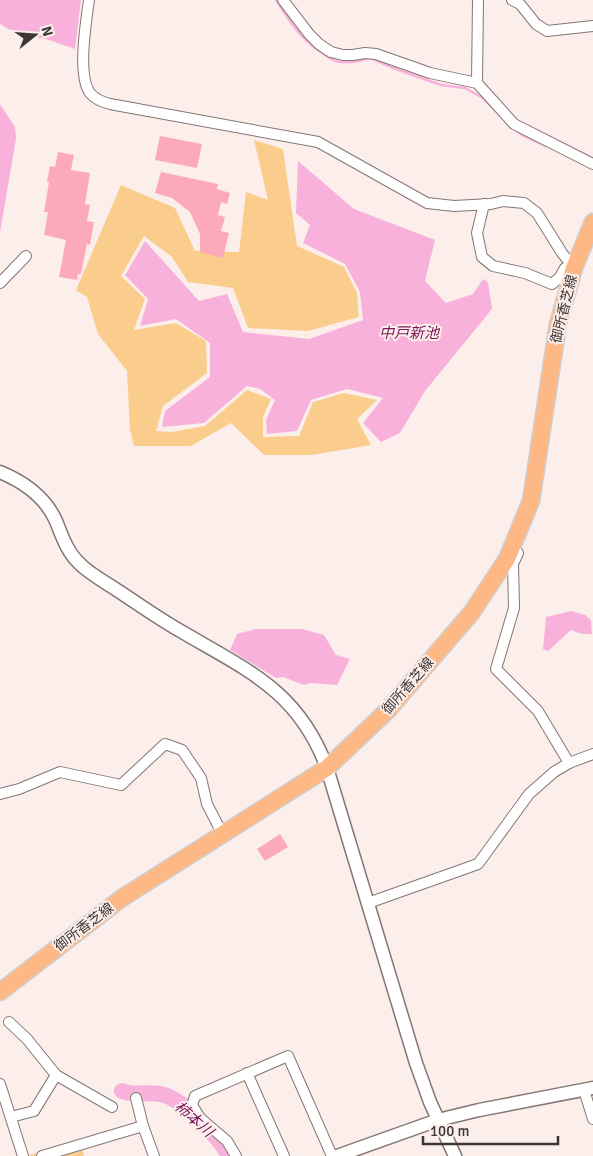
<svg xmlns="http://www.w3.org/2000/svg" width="593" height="1156" font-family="Signika,'Noto Sans JP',sans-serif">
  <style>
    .green { fill: #facd8d }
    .water { fill: #f8b1db }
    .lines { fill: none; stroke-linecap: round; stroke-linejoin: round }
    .stream { stroke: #f8b1db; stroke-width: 2.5 }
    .river { stroke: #f8b1db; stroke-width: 16 }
    .building { fill: #fcaaba }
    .minor-casing { stroke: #837674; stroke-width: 12 }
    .tertiary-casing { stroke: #837674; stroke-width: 15 }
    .primary-casing { stroke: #d0cfcf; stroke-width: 19 }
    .minor { stroke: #fff; stroke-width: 10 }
    .tertiary { stroke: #fff; stroke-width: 12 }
    .primary { stroke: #fdb885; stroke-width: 16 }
    .labels { text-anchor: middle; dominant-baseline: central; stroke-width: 4; stroke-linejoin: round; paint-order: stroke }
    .street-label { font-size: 14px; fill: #3c3635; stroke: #fceeeb }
    .water-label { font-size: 15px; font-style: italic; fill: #79155b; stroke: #fceeeb }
  </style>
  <rect width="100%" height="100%" fill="#fceeeb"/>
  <!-- green -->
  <g class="green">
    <polygon points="254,140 283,149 297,246 344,267 357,293 359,317 308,331 248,328 233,288 188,282 172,257 144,236 121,276 145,299 134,330 176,323 206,341 207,373 163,406 156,431 172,432 205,426 247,390 271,399 263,417 263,437 299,436 313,402 344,393 377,400 357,419 371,445 312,455 264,455 231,423 191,446 134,446 130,430 127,371 98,334 87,297 76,290 121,185 175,208 195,251 239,252 246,192 268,200"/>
    <polygon points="80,1140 84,1156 27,1156"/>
  </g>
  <!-- water -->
  <g class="water">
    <polygon points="0,0 81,0 75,49 46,39 19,35 0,24"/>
    <polygon points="0,104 15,127 16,139 0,232"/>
    <polygon points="298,161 354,209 435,240 425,281 446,303 473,294 483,279 488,282 492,309 425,391 400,433 381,442 363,423 383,398 347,389 311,400 297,431 267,434 266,420 275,400 260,389 247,386 204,423 162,427 165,411 210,377 210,343 176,319 140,326 148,299 125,275 145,241 199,301 227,294 243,332 309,339 363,320 360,292 345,264 303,243 310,225 296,213"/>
    <polygon points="571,611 585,615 591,620 592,634 582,634 571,630 548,651 543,649 546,617"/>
    <polygon points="256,629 302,629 324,635 336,655 350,659 337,685 310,683 304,685 283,677 276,678 230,650 237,634"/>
  </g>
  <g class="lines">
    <!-- stream -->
    <g class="stream">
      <path d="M276 0C289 20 299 37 319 51 324 54 329 59 336 61 347 64 359 61 370 58L396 69 441 85 465 88 483 98 496 111"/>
      <polyline points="516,130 522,135 546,146"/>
    </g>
    <!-- river -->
    <path class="river" d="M122 1091C136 1097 150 1090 164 1095 183 1100 220 1138 229 1156"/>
  </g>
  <!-- building -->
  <g class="building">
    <polygon points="160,136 202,144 197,168 155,160"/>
    <polygon points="58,152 74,155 71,170 90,173 85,204 90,205 87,221 94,222 90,245 87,244 81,274 78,274 77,280 59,277 66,240 44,235 48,212 44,212 49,182 47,182 50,166 55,167"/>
    <polygon points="161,172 218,184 217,189 230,193 227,204 221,202 218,215 225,217 221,231 229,233 223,258 200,252 200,234 190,212 172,198 155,193"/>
    <polygon points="280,834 288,847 265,861 257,849"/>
  </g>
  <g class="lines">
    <defs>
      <g id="minor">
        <path d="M89 0C86 22 77 75 90 93 95 99 102 102 110 104L318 142 427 203 454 206 491 204 503 201 524 203 537 213 562 253 574 268"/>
        <polyline points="283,0 309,34 319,44 331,52 343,55 353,55 365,53 376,54 430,73 477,83 514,124 593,164"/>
        <polyline points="512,0 520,4 536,24 547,31 593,26"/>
        <polyline points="477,83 478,0"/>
        <polyline points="484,204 477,233 482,257 493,266 525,273 552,284 560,277 565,268 574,268"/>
        <polyline points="0,283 26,256"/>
        <polyline points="518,553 513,564 514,608 496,669 538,711 569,763"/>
        <polyline points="0,794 19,789 60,772 121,785 165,744 182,750 201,778 207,804 223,835"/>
        <polyline points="368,903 478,864 529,794 554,772 569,763 593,754"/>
        <polyline points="9,1022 27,1039 56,1075 112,1107"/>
        <polyline points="247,1073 284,1156"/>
        <polyline points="0,1084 23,1156"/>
        <polyline points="584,1090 593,1119"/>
        <polyline points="136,1098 143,1126"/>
        <polyline points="11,1117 34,1111 56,1075"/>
        <polyline points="42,1156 143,1126 154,1156"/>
        <polyline points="236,1156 227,1141 200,1118 192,1105 195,1096 288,1056 332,1156"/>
      </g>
      <g id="tertiary">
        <path d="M0 472C24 482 45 496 56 521 62 536 67 552 80 564 91 575 107 583 120 592 141 606 162 621 184 633 249 671 299 692 327 768L416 1063 430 1102 455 1156"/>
        <polyline points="337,1156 438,1120 479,1110 593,1088"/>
      </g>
      <polyline id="primary" points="0,992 122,898 327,768 388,710 472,612 507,559 531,501 558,324 574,268 593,222"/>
    </defs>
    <!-- minor casing -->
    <use href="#minor" class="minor-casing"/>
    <!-- tertiary casing -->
    <use href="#tertiary" class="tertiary-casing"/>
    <!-- primary casing -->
    <use href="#primary" class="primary-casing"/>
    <!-- minor -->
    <use href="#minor" class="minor"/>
    <!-- tertiary -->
    <use href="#tertiary" class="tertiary"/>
    <!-- primary -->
    <use href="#primary" class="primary"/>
  </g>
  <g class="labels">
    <!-- street labels -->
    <g class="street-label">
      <text transform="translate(564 309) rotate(-76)">御所香芝線</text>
      <text transform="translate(408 686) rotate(-49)">御所香芝線</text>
      <text transform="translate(84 927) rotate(-37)">御所香芝線</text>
    </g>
    <!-- water labels -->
    <g class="water-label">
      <text x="409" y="333">中戸新池</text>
      <text transform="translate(194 1119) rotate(41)">柿本川</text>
    </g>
  </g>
  <!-- north arrow -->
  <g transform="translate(35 35) rotate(73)" stroke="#fceeeb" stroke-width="4" paint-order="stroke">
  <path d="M0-4L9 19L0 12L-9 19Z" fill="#3c3635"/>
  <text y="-8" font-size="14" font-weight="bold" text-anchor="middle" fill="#3c3635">N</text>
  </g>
  <!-- scale -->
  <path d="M423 1136v8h135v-8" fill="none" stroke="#3c3635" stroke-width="2.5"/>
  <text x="430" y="1136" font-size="15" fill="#3c3635" stroke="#fceeeb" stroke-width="4" paint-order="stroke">100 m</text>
</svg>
